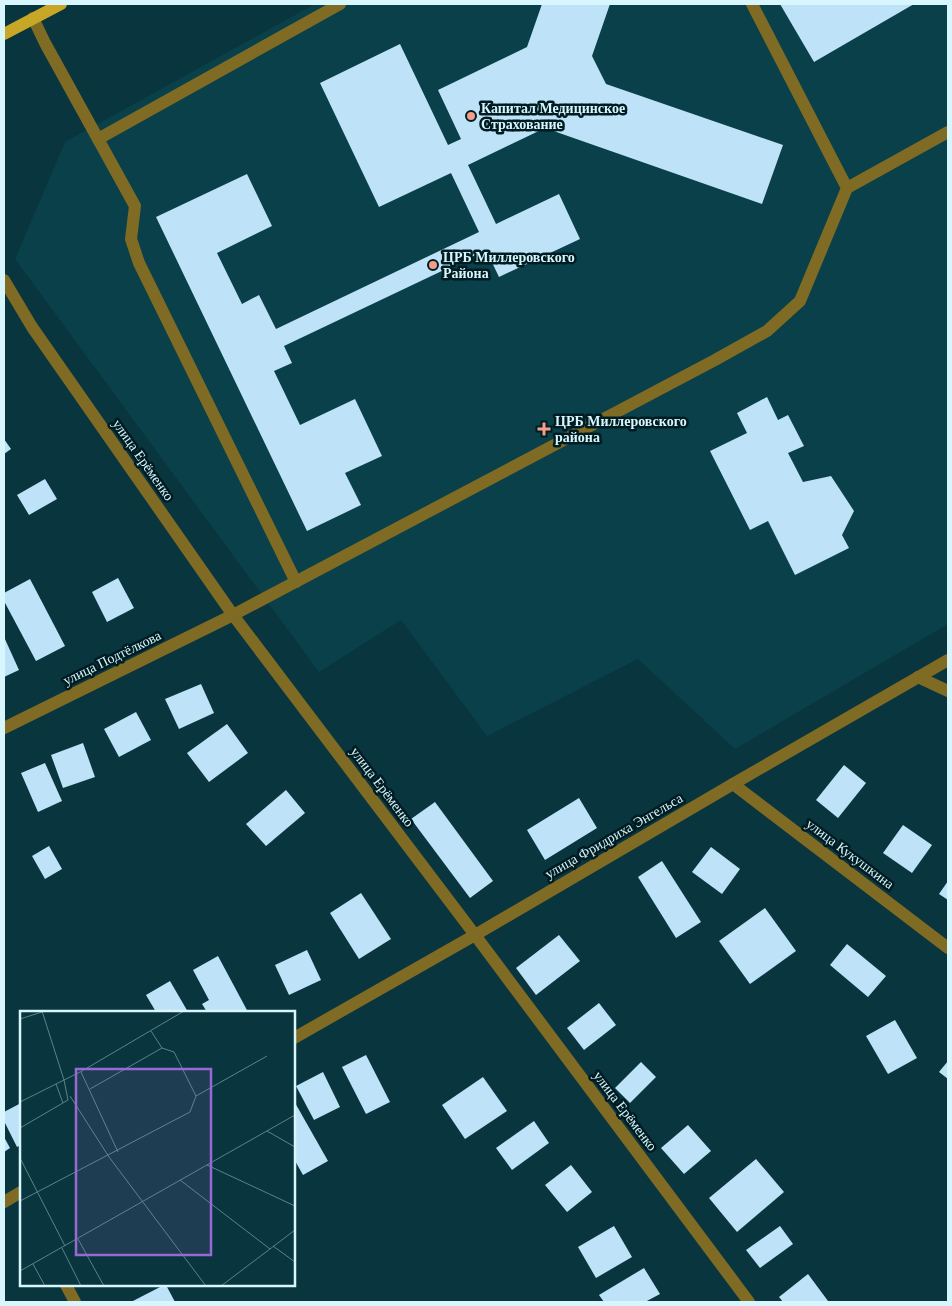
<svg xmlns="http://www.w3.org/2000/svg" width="952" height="1306" font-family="Georgia,serif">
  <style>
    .built { fill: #094049 }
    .building { fill: #bee3f8 }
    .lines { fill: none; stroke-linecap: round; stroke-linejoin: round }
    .minor { stroke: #7f6b23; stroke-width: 12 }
    .major { stroke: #c7a725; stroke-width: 12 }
    .poi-dot { fill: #f49e89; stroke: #001c23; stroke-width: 2 }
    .labels { text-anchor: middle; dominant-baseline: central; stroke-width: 5; stroke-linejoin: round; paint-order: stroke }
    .poi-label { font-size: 14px; font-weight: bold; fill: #d8f6fd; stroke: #001c23; text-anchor: start }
    .street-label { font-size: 14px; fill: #d8f6fd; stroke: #001c23 }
    .inset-road { fill: none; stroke: #5c828a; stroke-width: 1 }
    .view { fill: #9769d2; fill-opacity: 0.15; stroke: #9769d2; stroke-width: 2.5 }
    .inset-edge { fill: none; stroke: #d8f6fd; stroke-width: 2.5 }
  </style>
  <rect width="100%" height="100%" fill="#09353e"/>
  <!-- built -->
  <polygon class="built" points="315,4 948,4 948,624 735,749 638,659 487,736 401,620 319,672 15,259 65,142"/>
  <!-- building -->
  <g class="building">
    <polygon points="542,4 610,4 592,56 606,84 783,145 762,204 545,128 468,165 496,224 559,194 580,239 499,277 486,250 284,346 292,363 274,371 300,425 355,399 382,456 345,473 361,505 307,531 156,217 247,174 272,226 217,253 242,304 259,295 276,329 479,232 451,173 379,207 320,83 400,44 448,145 461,139 438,90 527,47"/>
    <polygon points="780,4 914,4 814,62"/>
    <polygon points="767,397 778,420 788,415 804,446 788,453 803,482 831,476 854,511 842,535 849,548 795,575 768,521 750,530 710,451 747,433 737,413"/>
    <polygon points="4,439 11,449 4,454"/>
    <polygon points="45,479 57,499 29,515 17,495"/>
    <polygon points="118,578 134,608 107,622 92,592"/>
    <polygon points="30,579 65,646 36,661 4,601 4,593"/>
    <polygon points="4,637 19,670 4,677"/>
    <polygon points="201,684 214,713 179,729 165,699"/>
    <polygon points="136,712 151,740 119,757 104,729"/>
    <polygon points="227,724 248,753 209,782 187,753"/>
    <polygon points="83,743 95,777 63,788 51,755"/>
    <polygon points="45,763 62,801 38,812 21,773"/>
    <polygon points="844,765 866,783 838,818 816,800"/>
    <polygon points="286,790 305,813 266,846 246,824"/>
    <polygon points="579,798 597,828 545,860 527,830"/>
    <polygon points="435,802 493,881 470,898 411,819"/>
    <polygon points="903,825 932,845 912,873 883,853"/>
    <polygon points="49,846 62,869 45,879 32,856"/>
    <polygon points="711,847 740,869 722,894 692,872"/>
    <polygon points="662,861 701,922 676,938 638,877"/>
    <polygon points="948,881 948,900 939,894"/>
    <polygon points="361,893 391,939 359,959 330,913"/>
    <polygon points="765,908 796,951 750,984 719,941"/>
    <polygon points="559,935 580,961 536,995 516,968"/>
    <polygon points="847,944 886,976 868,997 830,965"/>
    <polygon points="307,950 321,980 289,995 275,965"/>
    <polygon points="218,956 248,1012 207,1012 202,1004 209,1000 193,970"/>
    <polygon points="170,981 188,1012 156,1012 146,995"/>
    <polygon points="599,1003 616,1025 584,1050 567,1028"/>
    <polygon points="895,1020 917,1058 888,1074 866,1036"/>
    <polygon points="366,1055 390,1102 366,1114 342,1067"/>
    <polygon points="948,1061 948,1079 939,1072"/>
    <polygon points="641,1062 656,1077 630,1103 615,1088"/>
    <polygon points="323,1072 340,1107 314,1120 296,1086"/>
    <polygon points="483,1077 507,1111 465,1139 442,1105"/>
    <polygon points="294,1101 328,1161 303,1175 294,1159"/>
    <polygon points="21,1103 21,1145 17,1147 4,1121 4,1112"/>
    <polygon points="534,1121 549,1143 512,1170 496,1148"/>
    <polygon points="688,1125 711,1151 684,1174 661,1148"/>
    <polygon points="4,1137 10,1148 4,1152"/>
    <polygon points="756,1159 784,1192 737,1232 709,1198"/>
    <polygon points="571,1165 592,1192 567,1212 545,1185"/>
    <polygon points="614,1226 632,1257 596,1278 578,1247"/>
    <polygon points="780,1226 793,1244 760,1268 746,1250"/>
    <polygon points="644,1268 660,1294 645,1302 604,1302 599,1295"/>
    <polygon points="808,1274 828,1301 827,1302 783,1302 779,1297"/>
    <polygon points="164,1285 166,1285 175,1302 131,1302"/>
  </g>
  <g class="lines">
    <!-- minor -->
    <g class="minor">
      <polyline points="33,18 45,43 135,206 131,239 139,263 296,582"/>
      <polyline points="98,139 340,4"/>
      <polyline points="847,188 948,132"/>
      <polyline points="4,280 32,327 233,615 475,935 749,1302"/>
      <polyline points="918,677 948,691"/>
      <polyline points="4,728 233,615 715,360 767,331 800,301 847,188 752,4"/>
      <polyline points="733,784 948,948"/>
      <polyline points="294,1038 475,935 733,784 948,660"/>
      <polyline points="4,1202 21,1192"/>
      <polyline points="66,1285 75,1302"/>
    </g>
    <!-- major -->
    <polyline class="major" points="4,34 61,4"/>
  </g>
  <!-- markers -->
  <g class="poi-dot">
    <circle cx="471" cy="116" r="5"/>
    <circle cx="433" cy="265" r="5"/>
    <path d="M541.5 421.5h5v5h5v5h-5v5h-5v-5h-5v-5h5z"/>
  </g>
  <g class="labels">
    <!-- poi labels -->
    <g class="poi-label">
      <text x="481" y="108">Капитал Медицинское<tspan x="481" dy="16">Страхование</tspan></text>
      <text x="443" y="257">ЦРБ Миллеровского<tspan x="443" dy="16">Района</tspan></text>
      <text x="555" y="421">ЦРБ Миллеровского<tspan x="555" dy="16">района</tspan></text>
    </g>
    <!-- street labels -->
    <g class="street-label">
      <text transform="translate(143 460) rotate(55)">улица Ерёменко</text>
      <text transform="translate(112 658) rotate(-26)">улица Подтёлкова</text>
      <text transform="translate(382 787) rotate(53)">улица Ерёменко</text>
      <text transform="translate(614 836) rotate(-30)">улица Фридриха Энгельса</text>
      <text transform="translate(850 854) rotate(37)">улица Кукушкина</text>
      <text transform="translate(625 1111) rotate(53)">улица Ерёменко</text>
    </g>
  </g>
  <!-- overview -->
  <g transform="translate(20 1011)">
    <rect width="275" height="275" fill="#09353e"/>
    <path class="inset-road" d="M22 0 44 69M0 8 22 1M61 61 98 141M36 73 43 92M70 78 142 37M50 85 89 146 186 275M176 85 247 45M0 91 62 60 164 0M0 117 48 89 44 69M247 120 275 136M0 147 45 235M187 154 275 195M160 169 250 238M0 190 170 101 176 85 154 41 142 37 131 20M58 228 84 275M253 235 275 251M42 237 61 275M13 253 25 275M0 260 275 104M201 275 275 219"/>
    <path class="view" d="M56 58H191V244H56Z"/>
    <rect width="275" height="275" class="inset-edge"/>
  </g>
  <!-- border -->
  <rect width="952" height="1306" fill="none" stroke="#d8f6fd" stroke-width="10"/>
</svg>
